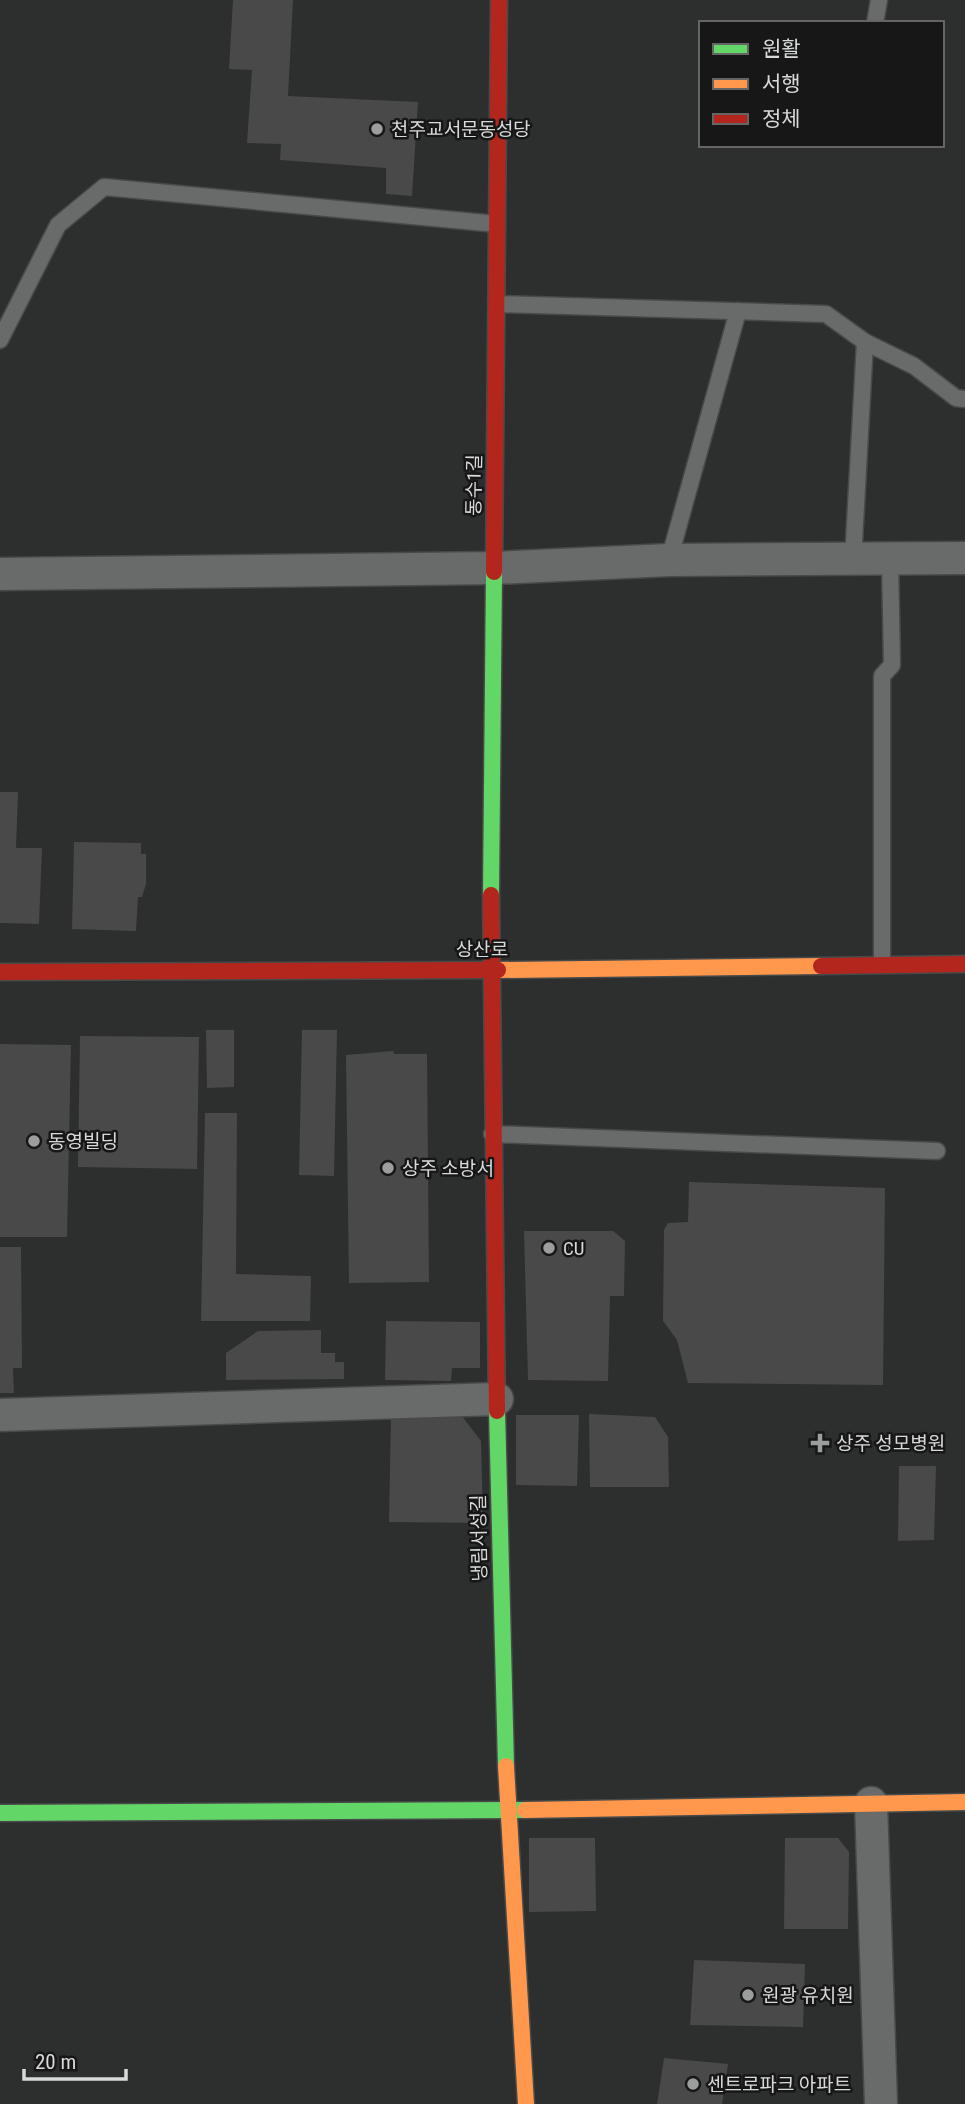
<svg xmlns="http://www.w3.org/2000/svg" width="965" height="2104" font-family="'Roboto Condensed','Noto Sans KR',sans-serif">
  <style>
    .building { fill: #484948 }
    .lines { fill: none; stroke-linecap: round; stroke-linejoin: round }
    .lane-casing { stroke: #484a49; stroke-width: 19 }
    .street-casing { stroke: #484a49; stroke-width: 35 }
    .fast-casing { stroke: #484a49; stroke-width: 19 }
    .slow-casing { stroke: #484a49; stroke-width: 19 }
    .jam-casing { stroke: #484a49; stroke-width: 19 }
    .lane { stroke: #696a6a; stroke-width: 16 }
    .street { stroke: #696a6a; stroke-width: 32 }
    .fast { stroke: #63d668; stroke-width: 16 }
    .slow { stroke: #ff974d; stroke-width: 16 }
    .jam { stroke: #b3261e; stroke-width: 16 }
    .poi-dot { fill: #9c9e9d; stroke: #161716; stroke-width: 2.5 }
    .labels { text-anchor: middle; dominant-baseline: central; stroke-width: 5; stroke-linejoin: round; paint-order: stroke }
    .poi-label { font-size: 19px; fill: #d8dad9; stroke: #161716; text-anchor: start }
    .street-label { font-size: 19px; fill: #d8dad9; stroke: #161716 }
  </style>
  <rect width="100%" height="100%" fill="#2d2e2e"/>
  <!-- building -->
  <g class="building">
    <polygon points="233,0 293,0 288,96 418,102 412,196 386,194 386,168 280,160 281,144 247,143 252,70 229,69"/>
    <polygon points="0,792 18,792 16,848 42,848 39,924 0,923"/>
    <polygon points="74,842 141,843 141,854 146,854 146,884 142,897 138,897 136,931 72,929"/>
    <polygon points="206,1030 234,1030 234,1087 207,1088"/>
    <polygon points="302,1030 337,1030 334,1176 299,1175"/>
    <polygon points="80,1036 199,1037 197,1169 78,1167"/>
    <polygon points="0,1044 71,1045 67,1237 0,1237"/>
    <polygon points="393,1051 394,1054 427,1054 429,1282 349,1283 346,1055"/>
    <polygon points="205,1113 237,1113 236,1274 311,1276 310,1321 201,1321"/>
    <polygon points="689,1182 885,1188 883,1385 688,1383 677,1340 663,1321 664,1230 668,1223 688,1222"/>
    <polygon points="524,1231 613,1231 625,1241 624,1296 610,1296 608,1381 528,1380"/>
    <polygon points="0,1247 21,1247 22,1368 13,1368 14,1393 0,1393"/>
    <polygon points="386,1321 480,1322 480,1368 452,1368 451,1381 385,1380"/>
    <polygon points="321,1330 321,1353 335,1353 335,1362 344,1362 344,1379 226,1380 226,1353 258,1331"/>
    <polygon points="589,1414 655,1417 668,1437 669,1487 590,1487"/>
    <polygon points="391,1415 461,1415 481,1441 483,1523 389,1522"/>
    <polygon points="516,1415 579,1415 577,1486 516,1485"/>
    <polygon points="899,1466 936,1466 934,1540 898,1541"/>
    <polygon points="529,1838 595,1838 596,1911 529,1912"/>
    <polygon points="785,1838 838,1838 849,1852 848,1929 784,1929"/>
    <polygon points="694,1960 805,1964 803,2027 690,2025"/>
    <polygon points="664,2058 728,2064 722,2104 657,2104"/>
  </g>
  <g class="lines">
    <defs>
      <g id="lane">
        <polyline points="875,23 879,0"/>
        <polyline points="497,304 826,314 865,342 914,366 956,398 965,399"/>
        <polyline points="0,340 58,225 104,187 497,224"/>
        <polyline points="669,560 738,311"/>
        <polyline points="853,560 865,342"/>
        <polyline points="882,965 882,676 892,665 890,559"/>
        <polyline points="492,1134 937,1151"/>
      </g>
      <g id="street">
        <polyline points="0,574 494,568 669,560 965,558"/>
        <polyline points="0,1415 497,1399"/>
        <polyline points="871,1803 881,2104"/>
      </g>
      <g id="fast">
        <polyline points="491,895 494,572"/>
        <polyline points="497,1411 506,1766"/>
        <polyline points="0,1813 525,1810"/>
      </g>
      <g id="slow">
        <polyline points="498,970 821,966"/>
        <polyline points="506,1766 526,2104"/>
        <polyline points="525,1810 965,1802"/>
      </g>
      <g id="jam">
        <polyline points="494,572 499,0"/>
        <polyline points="491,895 497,1411"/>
        <polyline points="821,966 965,964"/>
        <polyline points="0,972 498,970"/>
      </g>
    </defs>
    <!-- lane casing -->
    <use href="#lane" class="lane-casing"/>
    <!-- street casing -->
    <use href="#street" class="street-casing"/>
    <!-- fast casing -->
    <use href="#fast" class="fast-casing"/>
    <!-- slow casing -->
    <use href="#slow" class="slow-casing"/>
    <!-- jam casing -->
    <use href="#jam" class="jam-casing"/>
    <!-- lane -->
    <use href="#lane" class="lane"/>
    <!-- street -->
    <use href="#street" class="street"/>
    <!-- fast -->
    <use href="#fast" class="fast"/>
    <!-- slow -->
    <use href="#slow" class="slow"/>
    <!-- jam -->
    <use href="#jam" class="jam"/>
  </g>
  <!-- markers -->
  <g class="poi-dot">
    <circle cx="377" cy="129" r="7"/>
    <circle cx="34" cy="1141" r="7"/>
    <circle cx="388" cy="1168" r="7"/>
    <circle cx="549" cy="1248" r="7"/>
    <path d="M816.5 1432.5h7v7h7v7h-7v7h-7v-7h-7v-7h7z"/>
    <circle cx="748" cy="1995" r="7"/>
    <circle cx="693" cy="2084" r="7"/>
  </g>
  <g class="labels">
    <!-- poi labels -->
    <g class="poi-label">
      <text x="391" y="129">천주교서문동성당</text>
      <text x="48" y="1141">동영빌딩</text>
      <text x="402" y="1168">상주 소방서</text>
      <text x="563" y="1248">CU</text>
      <text x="836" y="1443">상주 성모병원</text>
      <text x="762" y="1995">원광 유치원</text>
      <text x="707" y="2084">센트로파크 아파트</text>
    </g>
    <!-- street labels -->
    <g class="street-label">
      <text transform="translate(474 485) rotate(-89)">동수1길</text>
      <text x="482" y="949">상산로</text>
      <text transform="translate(479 1538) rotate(-91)">냉림서성길</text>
    </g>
  </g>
  <!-- legend -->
  <rect x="699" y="21" width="245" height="126" fill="#161716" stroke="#646564" stroke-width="2"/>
  <rect x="713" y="44" width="35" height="10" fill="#63d668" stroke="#646564" stroke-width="2"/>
  <text x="762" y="56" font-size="21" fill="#d8dad9">원활</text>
  <rect x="713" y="79" width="35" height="10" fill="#ff974d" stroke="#646564" stroke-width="2"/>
  <text x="762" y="91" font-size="21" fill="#d8dad9">서행</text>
  <rect x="713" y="114" width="35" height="10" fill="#b3261e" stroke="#646564" stroke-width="2"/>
  <text x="762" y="126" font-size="21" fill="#d8dad9">정체</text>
  <!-- scale -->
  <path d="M24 2069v10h102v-10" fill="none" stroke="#d8dad9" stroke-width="3.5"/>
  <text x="35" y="2069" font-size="21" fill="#d8dad9" stroke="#161716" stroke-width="5" paint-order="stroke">20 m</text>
</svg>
